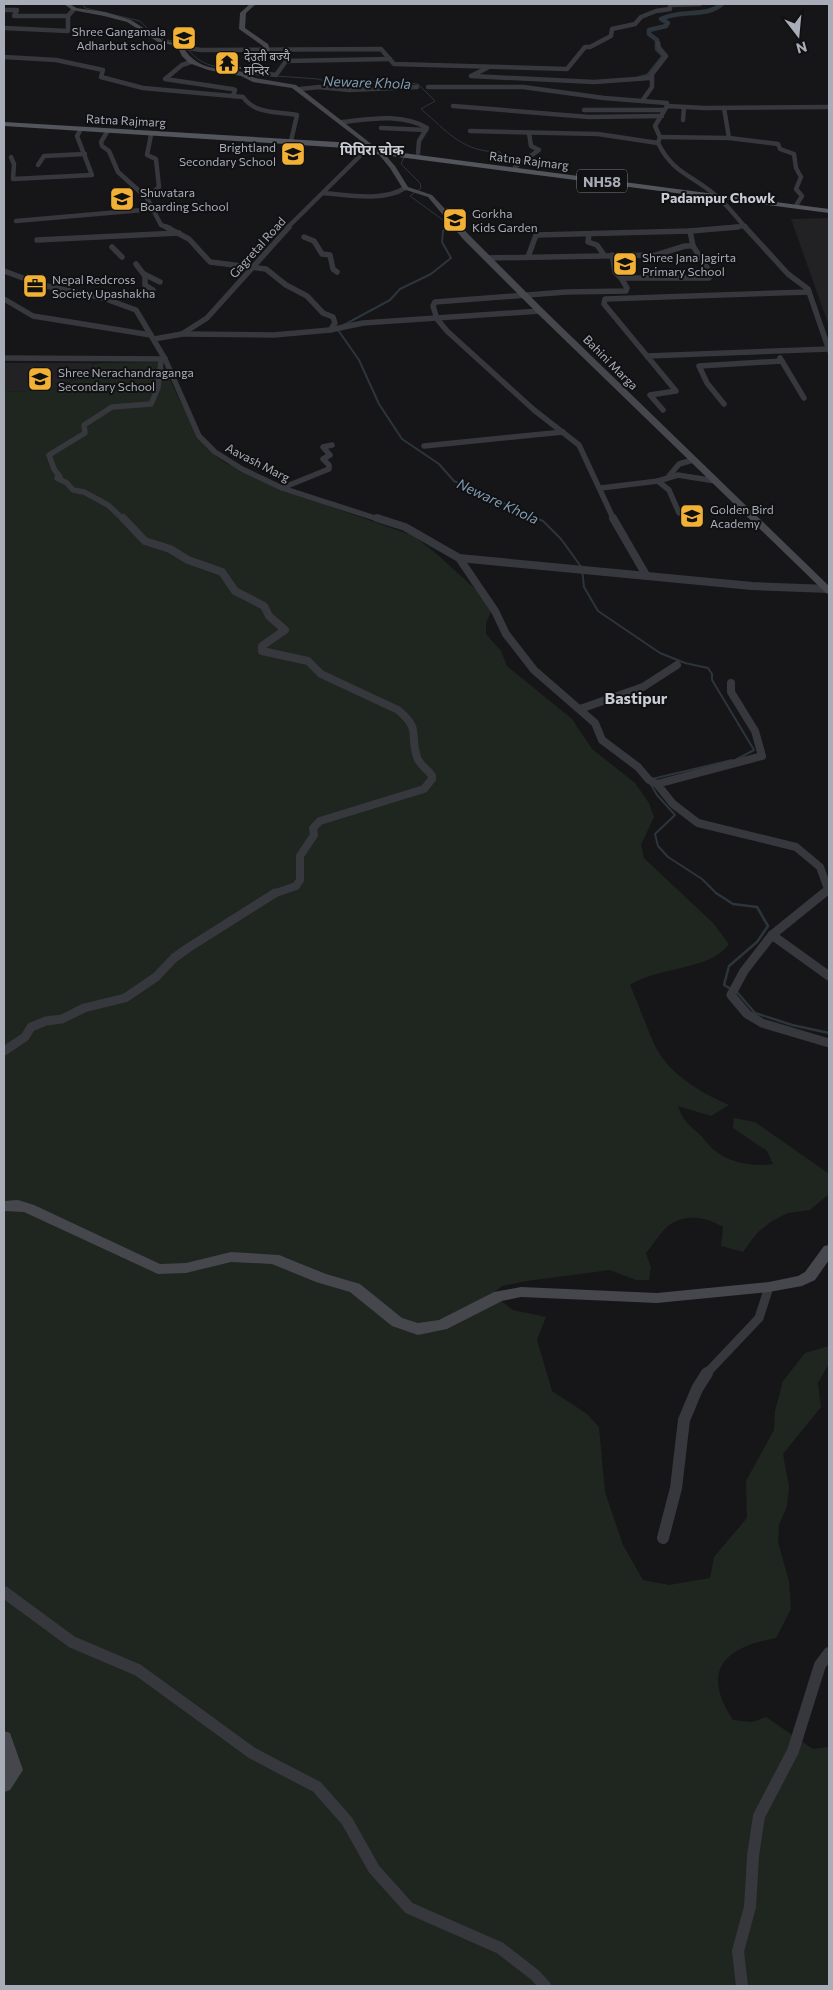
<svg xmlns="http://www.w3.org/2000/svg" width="833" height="1990" font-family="Commissioner,'Noto Sans Devanagari',sans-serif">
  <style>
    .built { fill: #222225 }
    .green { fill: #1e261f }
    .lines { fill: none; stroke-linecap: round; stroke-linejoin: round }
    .stream-far2 { stroke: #2c353c; stroke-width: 1 }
    .stream-far1 { stroke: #2c353c; stroke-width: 2 }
    .stream { stroke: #2c353c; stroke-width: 2.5 }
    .canal { stroke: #2c353c; stroke-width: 4.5 }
    .street-far4 { stroke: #37383d; stroke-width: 4.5 }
    .street-far3 { stroke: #37383d; stroke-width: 5.5 }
    .street-far2 { stroke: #37383d; stroke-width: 8 }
    .street-far1 { stroke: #37383d; stroke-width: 9 }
    .street { stroke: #37383d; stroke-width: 12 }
    .secondary { fill: #45474d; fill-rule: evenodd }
    .primary { fill: #53555c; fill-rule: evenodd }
    .labels { text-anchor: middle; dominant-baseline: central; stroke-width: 4; stroke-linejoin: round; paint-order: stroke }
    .far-poi-label { font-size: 12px; fill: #a8adb8; stroke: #111113; text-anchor: start }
    .far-street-label { font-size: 12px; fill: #a8adb8; stroke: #111113 }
    .far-water-label { font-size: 14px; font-style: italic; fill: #7f9bb3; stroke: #111113 }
    .far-neighbourhood-label { font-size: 14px; font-weight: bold; fill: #c9ccd4; stroke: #111113 }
    .shield { fill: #111113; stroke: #7b7e86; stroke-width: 1 }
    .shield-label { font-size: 14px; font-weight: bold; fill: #a8adb8 }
    .neighbourhood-label { font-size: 16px; font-weight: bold; fill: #c9ccd4; stroke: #111113 }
  </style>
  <rect width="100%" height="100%" fill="#161618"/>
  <!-- built -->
  <g class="built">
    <polygon points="829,218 829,326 791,219"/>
    <polygon points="4,363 92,363 94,371 52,390 4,392"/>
  </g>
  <!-- green -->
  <path class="green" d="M161 362 198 437 217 457 227 464 247 469 281 489 414 536 439 556 483 596 491 611 486 624V634L501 651 507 666 572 719 592 749 635 783 649 803 654 817 641 845 644 858 713 923 729 944C709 971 659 966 630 985 639 1005 646 1026 655 1046 670 1075 700 1092 729 1105L711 1116 678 1106C682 1119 688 1124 698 1133 704 1138 708 1145 714 1150 729 1163 754 1167 773 1164L767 1151 733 1128 734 1118 755 1122 828 1173 829 1194 810 1210 788 1213 772 1221 757 1233 743 1252 721 1246 723 1227C707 1217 685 1213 668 1226 660 1233 653 1245 646 1253L651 1268 649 1280H636L610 1270 527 1281 502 1286 492 1294 513 1310 546 1317 537 1340 552 1391 587 1414 599 1427 605 1492 623 1545 643 1580 669 1585 710 1578 714 1557 747 1518 746 1481 774 1430 775 1411 783 1381 805 1353 829 1346V1363L818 1383 821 1407 783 1454 789 1487 787 1506 779 1525 778 1542 789 1581 791 1609 776 1638C725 1647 700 1670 733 1720L752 1722 766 1717 813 1749 829 1747V1986H4V392L52 390 92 373 93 364 99 363Z"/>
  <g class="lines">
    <!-- stream-far2 -->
    <g class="stream-far2">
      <path d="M86 4H83L85 8 140 21 150 31 163 36 162 40 184 41C194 66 217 67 241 72"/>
      <polyline points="246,74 268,76"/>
      <path d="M276 76 318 79 332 83 392 81 418 84 435 101 421 109C448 132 462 152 500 152L503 156 500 162"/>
      <polyline points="404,157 401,164 420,183 421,188 410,196 447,223 449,228"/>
    </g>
    <!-- stream-far1 -->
    <g class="stream-far1">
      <polyline points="342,326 390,300 400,289 431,274 451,258 442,242 443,231 448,227"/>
      <polyline points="338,330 359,360 379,404 402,439 439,464 454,481 543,521 561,539 582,568 584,587 598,611 660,653 685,663 708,668 712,674 712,680 754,750 737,759"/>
      <polyline points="652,779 732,760"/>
      <polyline points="650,783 657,795 675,815 655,834 658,846 668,857 702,879 717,894"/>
    </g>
    <!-- stream -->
    <g class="stream">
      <polyline points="716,893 733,904 757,907 768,926 757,942 729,966 724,985 731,989"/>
      <polyline points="736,991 755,1013 792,1025 829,1033"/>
    </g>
    <!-- canal -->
    <path class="canal" d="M637 79 648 76 664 56 657 49V40L649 34V30L666 26 668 23 661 19C680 9 706 18 722 4"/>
    <!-- street-far4 -->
    <g class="street-far4">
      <polyline points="4,10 17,10 14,16 68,16"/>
      <polyline points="4,28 68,31 68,16 74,9"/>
      <polyline points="180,47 201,50 381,49 394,64 567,69 585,47 590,47 611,36 612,29 635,24 641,17 656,11 670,9 670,5 700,4"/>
      <path d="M4 57 56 60 103 70 101 77 143 88 243 97C256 115 277 111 297 115L291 141"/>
      <polyline points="191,62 182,65 165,79 232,89 235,90 233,96"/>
      <polyline points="487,68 471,76 594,82 650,78"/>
      <polyline points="245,71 276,75 286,61 390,59"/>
      <polyline points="428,87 523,87 604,98 667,103 667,106"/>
      <polyline points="300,89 319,87 349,90 417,87"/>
      <polyline points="642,101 652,87 652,74 666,56 659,48 658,43"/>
      <polyline points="453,106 589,117 662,116"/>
      <polyline points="724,108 729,138 778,144 780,149 794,154 796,168 801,177 796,189 802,196 797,204"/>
      <polyline points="584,110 663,110"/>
      <polyline points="683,120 684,107"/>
      <path d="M342 122C370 119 402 113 427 128L419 141 418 153"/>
      <polyline points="381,128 426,130"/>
      <polyline points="470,131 598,134 658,143"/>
      <polyline points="107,132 101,142 102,146 109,151 118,172 147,198 161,225 170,228"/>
      <polyline points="660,137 729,138"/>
      <polyline points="11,157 14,164 13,179 92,175 77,136 80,131"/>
      <polyline points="38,165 44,156 85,154"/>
      <polyline points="515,167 539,150 531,146 529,133"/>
      <path d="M323 193C348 195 383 202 405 188"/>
      <polyline points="147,198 159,187 156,159 147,155 151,135"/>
      <polyline points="16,221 154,209"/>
      <polyline points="287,228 366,150"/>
      <polyline points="724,228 745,226"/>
      <path d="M746 228C736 217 726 203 714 194 690 174 673 173 658 143L660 137 655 126 667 106 705 108 829 107"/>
    </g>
    <!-- street-far3 -->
    <g class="street-far3">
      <polyline points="166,227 189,239 210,262 266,269 286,285 307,296 323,313 333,317 335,323 330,330"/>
      <polyline points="745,227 788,274 808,289 829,350"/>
      <polyline points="589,234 588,242 597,245 604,255"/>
      <polyline points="304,237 314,241 322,254 330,255 333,269 337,272"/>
      <polyline points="37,240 179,233"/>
      <polyline points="112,247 122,257"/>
      <polyline points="612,255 615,272 621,278"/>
      <polyline points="528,257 536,235 690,231 738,227"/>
      <polyline points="487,258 656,255 685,246 693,246"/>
      <polyline points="136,264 145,276 145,285 153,290"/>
      <polyline points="4,271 42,285 103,298 136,310 165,359 199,436 215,452 242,469 282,488 381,520"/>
      <polyline points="144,274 160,282"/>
      <polyline points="4,299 33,316 151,335"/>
      <polyline points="182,334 274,335 330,330 363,323 540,311"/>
      <polyline points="154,339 182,334 207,318 289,227"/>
      <polyline points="647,356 604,304 605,299 809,292"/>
      <polyline points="4,358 165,359"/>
      <polyline points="780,358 804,398"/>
      <polyline points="724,404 707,383 699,366 782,361"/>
      <polyline points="663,410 650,395 676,391 647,356 829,349"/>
      <polyline points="424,446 563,432"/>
      <polyline points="669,476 679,464 693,460"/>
      <polyline points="658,481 678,475 715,481"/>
      <polyline points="282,488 329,469 329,465 323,459 330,455 323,447 332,445"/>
      <polyline points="601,488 658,481 669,490 679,513 685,515 698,511"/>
      <polyline points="124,520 108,505 84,492 73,490 67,483 57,478 60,477 54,469 49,455 85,433 84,425 112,407 151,404 158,388 161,361 165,359"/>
      <polyline points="614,520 579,445 534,410 447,331 437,319 433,306 435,302 566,292 626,291 627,288 621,278 709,278 711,274 693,246 690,231"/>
    </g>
    <!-- street-far2 -->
    <g class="street-far2">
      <path d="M123 518 145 541 170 549 188 560 222 572 235 591 264 606 269 616 285 630 262 646V651L308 661 321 674 398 710C422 730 409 734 417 757 419 765 428 769 432 776V779L424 789 320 821 313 828 314 835 300 856V880L296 886 273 894"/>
      <polyline points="377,518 405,527 459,558 495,611 506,634 534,670 595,723 602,740 638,767 649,780 657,784 673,804 698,823 796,847 820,867 828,889 823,894"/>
      <polyline points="613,518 646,575"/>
      <polyline points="459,558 752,586 829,589"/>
      <polyline points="580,709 643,687 677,665"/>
      <polyline points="657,784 762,756 755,731 731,692 731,683"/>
    </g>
    <!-- street-far1 -->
    <g class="street-far1">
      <polyline points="824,893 772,935 744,971 731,995 747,1014 762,1023 829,1043"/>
      <polyline points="772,935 829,976"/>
      <polyline points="4,1051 25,1037 31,1027 46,1021 62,1019 84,1008 125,998 156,977 174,958 188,948 275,893"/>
      <polyline points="706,1374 759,1318 769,1287"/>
    </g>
    <!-- street -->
    <g class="street">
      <polyline points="663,1538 676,1488 684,1420 697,1389 707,1373"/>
      <polyline points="4,1592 72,1642 138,1670 252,1753 317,1787 347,1821 374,1869 409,1908 500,1948 535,1975 545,1986"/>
      <polyline points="742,1986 738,1951 750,1907 753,1856 759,1816 793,1751 820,1665 829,1653"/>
    </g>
    <!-- secondary -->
    <g class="secondary">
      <path d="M64 4H70L76 8 105 12 131 20 162 40 181 44C196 70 214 68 242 72L264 50 263 46 239 29 240 13 250 4H256L246 13 245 28 268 44 270 50 247 74 255 78 296 85 374 146 369 147 292 88 253 82 241 76 208 70 189 63 182 56 177 46 158 42 127 22 104 16 72 10Z"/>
      <polygon points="234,60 237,62 232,65 241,67 241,69 223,65"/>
      <polygon points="377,150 381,150 395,166 408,187 432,195 469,235 543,309 829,586 829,594 826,593 537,313 463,239 428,197 403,189 390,168 376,151"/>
      <polygon points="18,1200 34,1205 160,1264 186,1263 231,1252 279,1255 326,1274 360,1284 402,1318 418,1323 439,1320 494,1292 521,1287 657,1293 769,1282 798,1276 805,1272 824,1246 829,1245 829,1260 815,1280 802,1286 769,1292 657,1303 521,1297 502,1301 447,1329 418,1335 392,1326 350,1292 316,1282 272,1264 231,1262 186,1273 158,1274 24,1212 4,1211 4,1201"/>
      <polygon points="4,1731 10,1733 23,1770 10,1790 4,1792"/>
    </g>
    <!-- primary -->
    <polygon class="primary" points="4,122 371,144 381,146 380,150 829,209 829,213 368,153 361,149 4,126"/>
  </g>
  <!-- icons -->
  <defs>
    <symbol id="school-square" viewBox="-11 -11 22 22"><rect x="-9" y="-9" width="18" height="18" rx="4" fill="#f2b134" stroke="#111113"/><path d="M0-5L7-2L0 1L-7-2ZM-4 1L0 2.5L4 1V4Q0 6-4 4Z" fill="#111"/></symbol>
    <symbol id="temple-square" viewBox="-11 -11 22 22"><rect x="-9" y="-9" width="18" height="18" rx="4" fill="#f2b134" stroke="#111113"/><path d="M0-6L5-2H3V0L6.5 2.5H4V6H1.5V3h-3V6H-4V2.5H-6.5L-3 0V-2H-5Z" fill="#111"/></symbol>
    <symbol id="office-square" viewBox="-11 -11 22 22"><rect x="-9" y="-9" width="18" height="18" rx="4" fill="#f2b134" stroke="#111113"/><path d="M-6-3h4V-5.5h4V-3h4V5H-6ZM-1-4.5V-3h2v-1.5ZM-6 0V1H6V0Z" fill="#111"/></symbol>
  </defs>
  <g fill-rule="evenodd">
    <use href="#school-square" x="170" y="24" width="28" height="28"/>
    <use href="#temple-square" x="213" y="49" width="28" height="28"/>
    <use href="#school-square" x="279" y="140" width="28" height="28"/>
    <use href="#school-square" x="108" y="185" width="28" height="28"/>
    <use href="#school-square" x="441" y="206" width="28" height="28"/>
    <use href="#school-square" x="611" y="250" width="28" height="28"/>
    <use href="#office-square" x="21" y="272" width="28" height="28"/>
    <use href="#school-square" x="26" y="365" width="28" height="28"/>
    <use href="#school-square" x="678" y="502" width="28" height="28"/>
  </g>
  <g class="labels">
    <!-- far-poi labels -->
    <g class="far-poi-label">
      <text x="166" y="31" text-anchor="end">Shree Gangamala<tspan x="166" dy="14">Adharbut school</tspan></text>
      <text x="244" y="56">देउती बज्यै<tspan x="244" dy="14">मन्दिर</tspan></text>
      <text x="276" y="147" text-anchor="end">Brightland<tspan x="276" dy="14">Secondary School</tspan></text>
      <text x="140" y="192">Shuvatara<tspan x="140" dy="14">Boarding School</tspan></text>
      <text x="472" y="213">Gorkha<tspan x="472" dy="14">Kids Garden</tspan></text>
      <text x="642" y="257">Shree Jana Jagirta<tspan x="642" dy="14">Primary School</tspan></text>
      <text x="52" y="279">Nepal Redcross<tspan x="52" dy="14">Society Upashakha</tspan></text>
      <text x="58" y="372">Shree Nerachandraganga<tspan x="58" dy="14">Secondary School</tspan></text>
      <text x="710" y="509">Golden Bird<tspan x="710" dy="14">Academy</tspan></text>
    </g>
    <!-- far-street labels -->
    <g class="far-street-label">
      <text transform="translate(126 120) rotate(3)">Ratna Rajmarg</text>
      <text transform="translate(529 160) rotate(7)">Ratna Rajmarg</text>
      <text transform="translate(257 247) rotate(-48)">Gagretal Road</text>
      <text transform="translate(611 362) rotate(45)">Bahini Marga</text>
      <text transform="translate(258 462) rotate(27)">Aavash Marg</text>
    </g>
    <!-- far-water labels -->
    <g class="far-water-label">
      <text transform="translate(367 82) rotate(2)">Neware Khola</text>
      <text transform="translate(498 501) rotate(25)">Neware Khola</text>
    </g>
    <!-- far-neighbourhood labels -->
    <g class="far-neighbourhood-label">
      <text x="372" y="149">पिपिरा चोक</text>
      <text x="718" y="197">Padampur Chowk</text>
    </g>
    <!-- shield labels -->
    <rect class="shield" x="577" y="169.5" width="50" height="23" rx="4"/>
    <g class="shield-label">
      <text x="602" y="181">NH58</text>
    </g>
    <!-- neighbourhood labels -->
    <g class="neighbourhood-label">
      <text x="636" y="697">Bastipur</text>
    </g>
  </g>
  <!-- border -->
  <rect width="833" height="1990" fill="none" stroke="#a8adb8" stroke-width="10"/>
  <!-- north arrow -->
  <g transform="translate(798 35) rotate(164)" stroke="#111113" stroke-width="4" paint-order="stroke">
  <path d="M0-4L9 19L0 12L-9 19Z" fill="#a8adb8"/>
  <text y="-8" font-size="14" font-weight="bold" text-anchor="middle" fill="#a8adb8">N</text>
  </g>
</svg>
